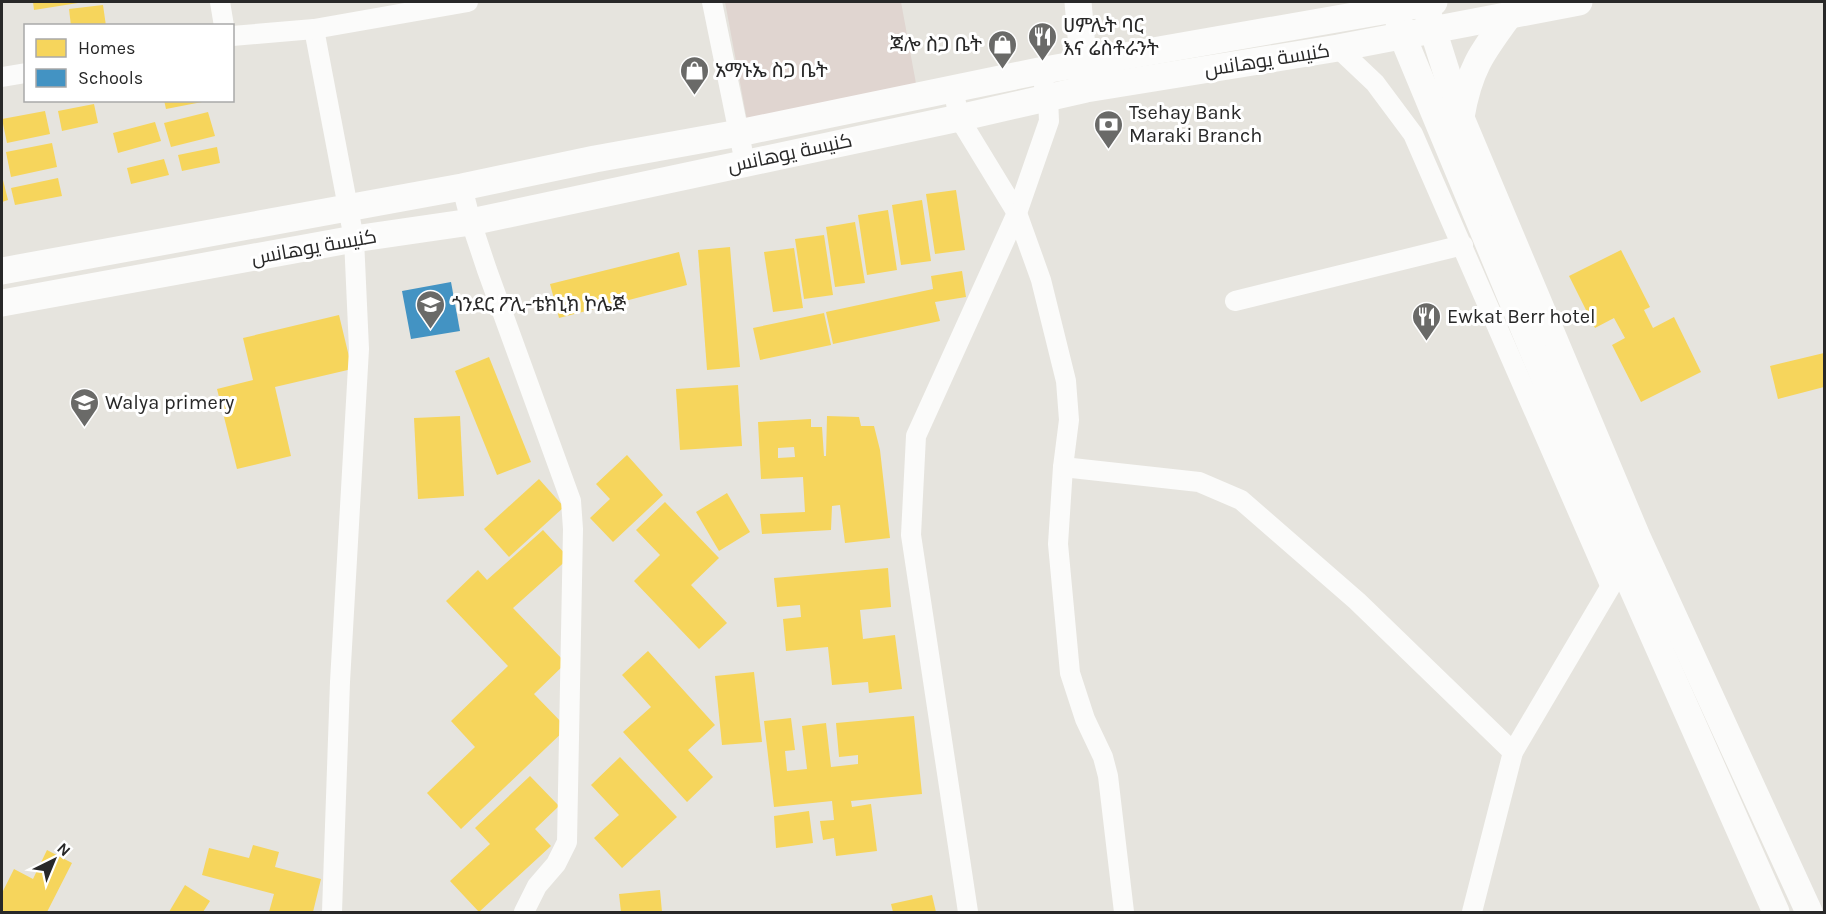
<svg xmlns="http://www.w3.org/2000/svg" width="1826" height="914" font-family="Karla,Cairo,'Noto Sans Ethiopic',sans-serif">
  <style>
    .medical { fill: #e0d5d0 }
    .homes { fill: #f6d55c; fill-rule: evenodd }
    .schools { fill: #4393c3 }
    .lines { fill: none; stroke-linecap: round; stroke-linejoin: round }
    .street { stroke: #fbfbfa; stroke-width: 20 }
    .secondary { stroke: #fbfbfa; stroke-width: 27 }
    .labels { text-anchor: middle; dominant-baseline: central; stroke-width: 6; stroke-linejoin: round; paint-order: stroke }
    .poi-label { font-size: 20px; fill: #282828; stroke: #fff; text-anchor: start }
    .street-label { font-size: 20px; fill: #282828; stroke: #fff }
  </style>
  <rect width="100%" height="100%" fill="#e6e4de"/>
  <!-- medical -->
  <polygon class="medical" points="725,2 901,2 917,89 747,120"/>
  <!-- homes -->
  <g class="homes">
    <polygon points="33,2 78,2 78,3 34,10"/>
    <polygon points="103,5 106,26 71,26 69,9"/>
    <polygon points="164,100 202,100 202,102 166,109"/>
    <polygon points="94,104 98,123 62,131 58,111"/>
    <polygon points="45,111 50,134 7,143 2,119"/>
    <polygon points="208,112 215,136 171,147 164,123"/>
    <polygon points="155,122 161,141 118,153 113,133"/>
    <polygon points="52,143 57,167 11,177 6,152"/>
    <polygon points="217,147 220,163 182,171 178,155"/>
    <polygon points="164,159 169,175 131,184 127,168"/>
    <polygon points="2,176 8,200 2,202"/>
    <polygon points="58,178 62,196 15,205 11,188"/>
    <polygon points="956,190 965,250 935,254 926,194"/>
    <polygon points="922,200 931,261 901,265 892,205"/>
    <polygon points="888,210 897,270 867,275 858,215"/>
    <polygon points="855,222 865,283 835,287 826,227"/>
    <polygon points="824,235 833,295 804,299 795,239"/>
    <polygon points="730,247 740,367 707,370 698,250"/>
    <polygon points="794,248 803,308 773,312 764,252"/>
    <polygon points="1621,250 1650,307 1644,310 1653,328 1674,317 1701,372 1641,402 1612,345 1625,338 1614,318 1595,328 1569,276"/>
    <polygon points="679,252 687,285 559,318 550,284"/>
    <polygon points="962,271 966,297 935,302 940,321 833,344 826,312 933,289 931,276"/>
    <polygon points="824,313 831,345 760,360 753,328"/>
    <polygon points="339,315 352,369 275,387 291,456 237,469 217,389 253,380 243,338"/>
    <polygon points="1824,353 1824,387 1778,399 1770,366"/>
    <polygon points="489,357 531,462 497,475 455,371"/>
    <polygon points="738,385 742,446 680,450 676,389"/>
    <polygon points="460,416 464,496 418,499 414,418"/>
    <path d="M827 416 859 417 861 426H874L880 450 890 538 845 543 840 505 832 506 831 530 762 534 760 514 805 512 803 477 761 479 758 422 811 419V427H822L824 456H826ZM794 447 795 457 778 458V448Z"/>
    <polygon points="627,455 663,495 613,542 590,518 610,499 596,484"/>
    <polygon points="539,479 564,507 509,557 484,529"/>
    <polygon points="727,493 750,532 719,551 696,512"/>
    <polygon points="665,502 719,558 691,585 727,623 699,649 634,581 660,555 636,530"/>
    <polygon points="543,530 569,558 513,608 566,663 534,694 567,728 461,829 427,793 475,747 451,721 508,666 446,601 478,570 487,580"/>
    <polygon points="888,568 891,607 860,610 863,639 895,635 902,689 869,693 868,682 832,685 828,647 786,651 783,619 801,617 800,605 777,607 774,578"/>
    <polygon points="648,651 715,725 688,750 713,777 687,802 623,732 651,707 622,675"/>
    <polygon points="754,672 762,742 722,745 715,676"/>
    <polygon points="914,716 922,794 851,801 852,807 871,804 877,851 836,856 834,838 823,840 820,821 834,820 832,801 774,807 764,721 791,718 795,750 785,751 787,771 807,769 802,726 826,723 831,767 858,764 858,755 839,757 836,723"/>
    <polygon points="620,757 677,817 622,868 594,838 619,815 591,785"/>
    <polygon points="530,776 559,806 535,829 551,846 479,912 450,881 490,844 475,828"/>
    <polygon points="809,811 813,843 776,848 774,816"/>
    <polygon points="253,845 279,852 275,867 321,879 313,912 269,912 274,894 202,875 209,848 249,858"/>
    <polygon points="47,850 72,863 47,912 2,912 2,893 14,869 33,879"/>
    <polygon points="185,885 210,901 203,912 169,912"/>
    <polygon points="660,890 662,912 621,912 619,894"/>
    <polygon points="932,895 936,912 893,912 891,904"/>
  </g>
  <!-- schools -->
  <polygon class="schools" points="451,282 460,331 411,339 402,291"/>
  <g class="lines">
    <!-- street -->
    <g class="street">
      <polyline points="220,2 224,26"/>
      <polyline points="712,2 745,163"/>
      <polyline points="314,29 354,239 359,349 340,682 332,912"/>
      <polyline points="232,36 314,29 468,2"/>
      <polyline points="1338,48 1375,83 1413,134 1610,585"/>
      <polyline points="2,77 26,73"/>
      <polyline points="953,88 959,118 1017,213 1049,121 1048,98 1044,85"/>
      <polyline points="462,187 471,222 487,270 571,501 573,529 567,842 556,864 537,886 524,912"/>
      <polyline points="1017,213 1041,280 1066,381 1069,420 1063,467 1058,544 1070,673 1085,719 1103,757 1108,776 1124,912"/>
      <polyline points="1235,301 1463,245"/>
      <polyline points="1063,467 1199,482 1241,500 1357,601 1513,752"/>
      <polyline points="968,912 911,535 916,436 1017,213"/>
      <polyline points="1472,912 1513,752 1618,574"/>
    </g>
    <!-- secondary -->
    <g class="secondary">
      <polyline points="1078,2 1085,81"/>
      <polyline points="1428,14 1461,118 1638,539 1809,912"/>
      <polyline points="1398,17 1402,35 1623,567 1776,912"/>
      <path d="M1461 117C1469 69 1482 52 1510 14"/>
      <polyline points="2,271 462,187 595,159 739,133 1039,71 1434,2"/>
      <polyline points="2,303 354,239 471,222 959,118 1086,89 1338,48 1579,2"/>
    </g>
  </g>
  <!-- icons -->
  <defs>
    <symbol id="restaurant-pin" viewBox="-11 -11 22 30"><path d="M0 17L-7.5 6A9.5 9.5 0 1 1 7.5 6Z" fill="#6a6a68" stroke="#fff"/><path d="M-5-6h1v4h1v-4h1v4h1v-4h1v5L-1.5 .5V6h-2V.5L-5-1ZM5-6V6H3V1.5H1.5Q1.5-4 5-6Z" fill="#fff"/></symbol>
    <symbol id="shop-pin" viewBox="-11 -11 22 30"><path d="M0 17L-7.5 6A9.5 9.5 0 1 1 7.5 6Z" fill="#6a6a68" stroke="#fff"/><path d="M-5-2.5h2.3a2.7 3.5 0 0 1 5.4 0H5L5.5 6h-11ZM-1.5-2.5h3a1.5 2.3 0 0 0-3 0Z" fill="#fff"/></symbol>
    <symbol id="bank-pin" viewBox="-11 -11 22 30"><path d="M0 17L-7.5 6A9.5 9.5 0 1 1 7.5 6Z" fill="#6a6a68" stroke="#fff"/><path d="M-6-4H6V4H-6ZM0-2.3a2.3 2.3 0 1 0 0 4.6a2.3 2.3 0 1 0 0-4.6Z" fill="#fff"/></symbol>
    <symbol id="school-pin" viewBox="-11 -11 22 30"><path d="M0 17L-7.5 6A9.5 9.5 0 1 1 7.5 6Z" fill="#6a6a68" stroke="#fff"/><path d="M0-5L7-2L0 1L-7-2ZM-4 1L0 2.5L4 1V4Q0 6-4 4Z" fill="#fff"/></symbol>
  </defs>
  <g fill-rule="evenodd">
    <use href="#restaurant-pin" x="1026" y="20" width="33" height="45"/>
    <use href="#shop-pin" x="986" y="28" width="33" height="45"/>
    <use href="#shop-pin" x="678" y="54" width="33" height="45"/>
    <use href="#bank-pin" x="1092" y="108" width="33" height="45"/>
    <use href="#school-pin" x="414" y="288" width="33" height="45"/>
    <use href="#restaurant-pin" x="1410" y="300" width="33" height="45"/>
    <use href="#school-pin" x="68" y="386" width="33" height="45"/>
  </g>
  <g class="labels">
    <!-- poi labels -->
    <g class="poi-label">
      <text x="1063" y="25">ሀምሌት ባር<tspan x="1063" dy="23">እና ሬስቶራንት</tspan></text>
      <text x="982" y="44" text-anchor="end">ጃሎ ስጋ ቤት</text>
      <text x="715" y="70">አማኑኤ ስጋ ቤት</text>
      <text x="1129" y="112">Tsehay Bank<tspan x="1129" dy="23">Maraki Branch</tspan></text>
      <text x="452" y="304">ጎንደር ፖሊ-ቴክኒክ ኮሌጅ</text>
      <text x="1447" y="316">Ewkat Berr hotel</text>
      <text x="105" y="402">Walya primery</text>
    </g>
    <!-- street labels -->
    <g class="street-label">
      <text transform="translate(1267 60) rotate(-9)">كنيسة يوهانس</text>
      <text transform="translate(790 153) rotate(-12)">كنيسة يوهانس</text>
      <text transform="translate(314 247) rotate(-10)">كنيسة يوهانس</text>
    </g>
  </g>
  <!-- border -->
  <rect width="1826" height="914" fill="none" stroke="#282828" stroke-width="6"/>
  <!-- legend -->
  <rect x="24" y="24" width="210" height="78" fill="#ffffff" stroke="#a9a9a9" stroke-width="1.5"/>
  <rect x="36" y="39" width="30" height="18" fill="#f6d55c" stroke="#a9a9a9" stroke-width="1.5"/>
  <text x="78" y="54" font-size="18" fill="#282828">Homes</text>
  <rect x="36" y="69" width="30" height="18" fill="#4393c3" stroke="#a9a9a9" stroke-width="1.5"/>
  <text x="78" y="84" font-size="18" fill="#282828">Schools</text>
  <!-- north arrow -->
  <g transform="translate(54 860) rotate(43)" stroke="#ffffff" stroke-width="4.5" paint-order="stroke">
  <path d="M0-4.5L10 22L0 15L-10 22Z" fill="#282828"/>
  <text y="-9" font-size="16" font-weight="bold" text-anchor="middle" fill="#282828">N</text>
  </g>
</svg>
